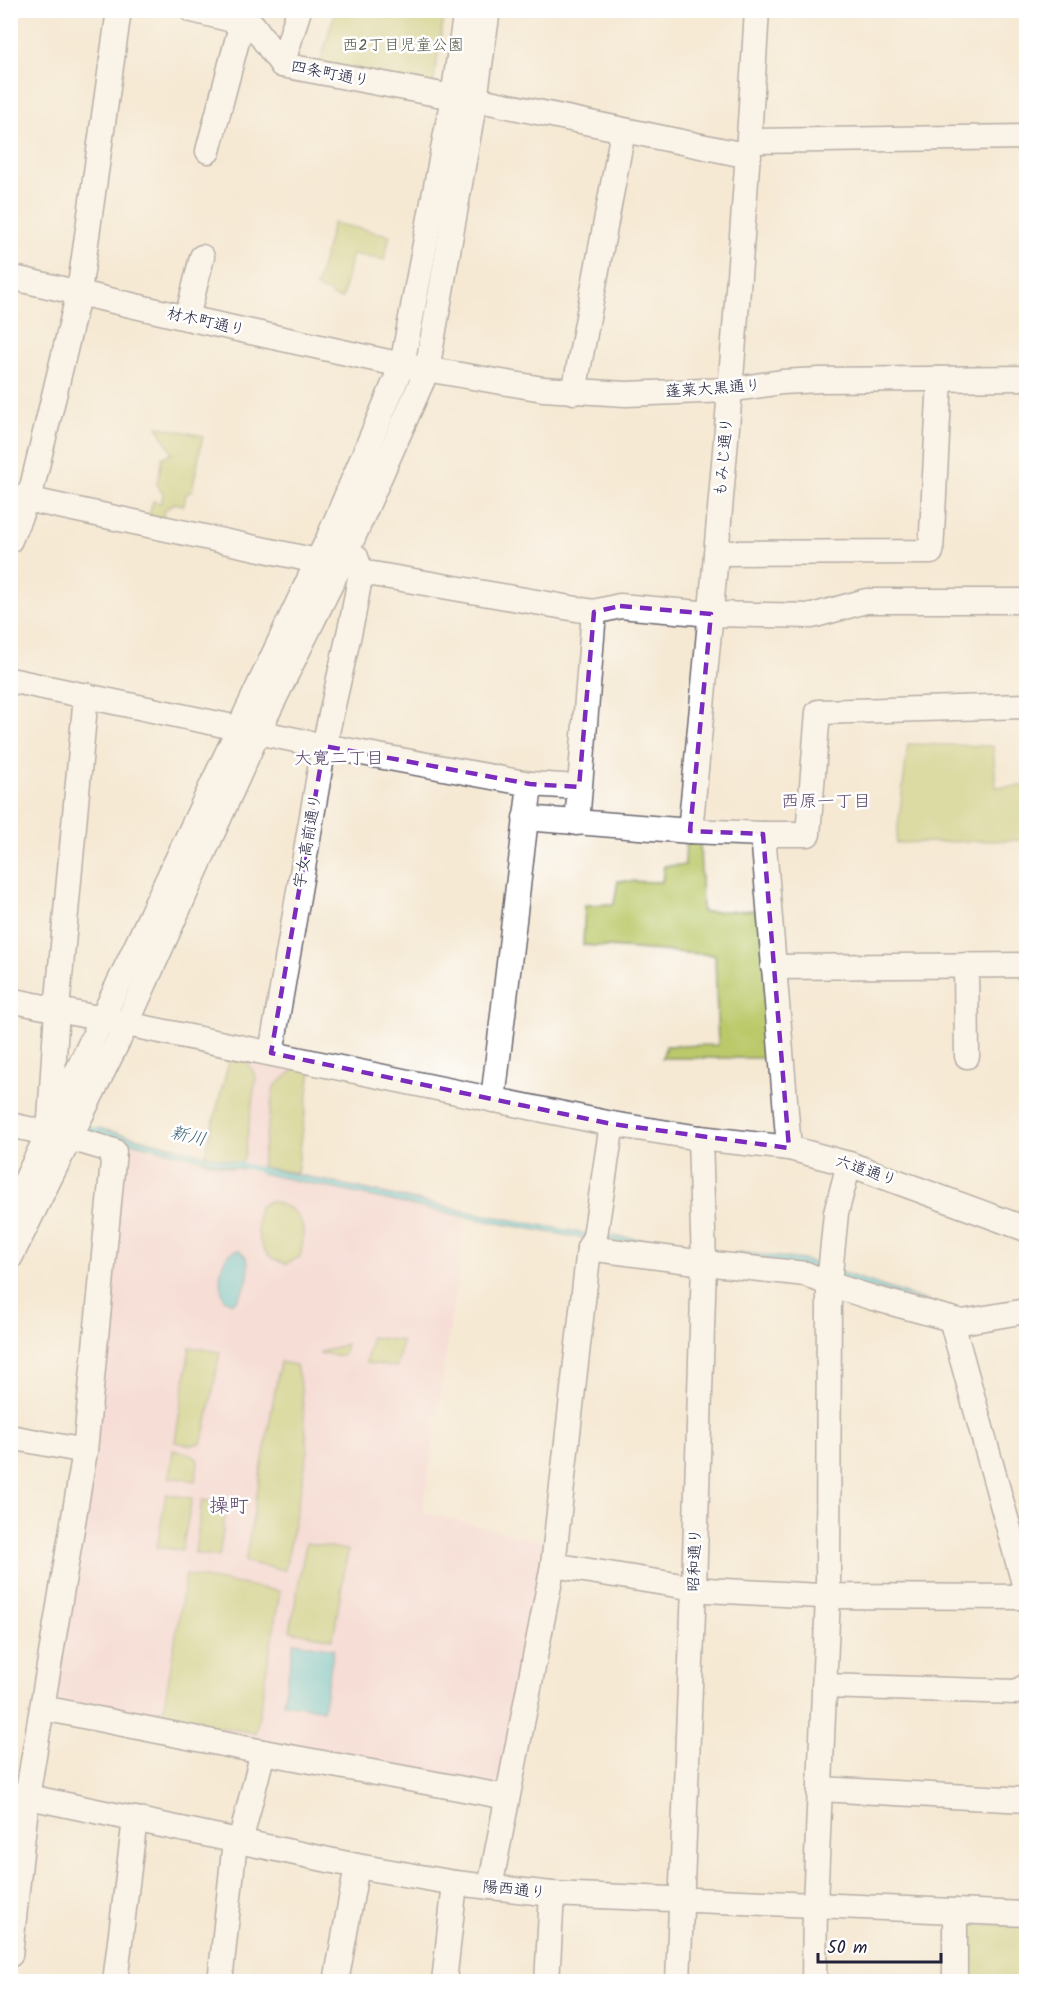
<svg xmlns="http://www.w3.org/2000/svg" width="1037" height="1992" font-family="Kalam,'Klee One',sans-serif">
  <style>
    .built { fill: #f6cfd9 }
    .green { fill: #bcc96b; stroke: #6f7653; stroke-width: 1.5 }
    .water { fill: #59c5d3; stroke: #3e7487; stroke-width: 1.5 }
    .lines { fill: none; stroke-linecap: round; stroke-linejoin: round }
    .stream { stroke: #59c5d3; stroke-width: 5 }
    .minor-casing { stroke: #6c6871; stroke-width: 27 }
    .minor { stroke: #fff; stroke-width: 24 }
    .marked { fill: none; stroke: #7b2cbf; stroke-width: 4.5; stroke-dasharray: 12 8; stroke-linejoin: round }
    .labels { text-anchor: middle; dominant-baseline: central; stroke-width: 5; stroke-linejoin: round; paint-order: stroke }
    .park-label { font-size: 16px; fill: #585c4c; stroke: #fff }
    .street-label { font-size: 16px; fill: #22223b; stroke: #fff }
    .neighbourhood-label { font-size: 18px; fill: #5d486d; stroke: #fff }
    .water-label { font-size: 18px; font-style: italic; fill: #386378; stroke: #fff }
    .quarter-label { font-size: 20px; fill: #5d486d; stroke: #fff }
  </style>
  <rect width="100%" height="100%" fill="#fff"/>
  <filter id="ink" filterUnits="userSpaceOnUse"><feTurbulence type="fractalNoise" baseFrequency=".0167" numOctaves="2"/><feDisplacementMap in="SourceGraphic" scale="12" xChannelSelector="R" yChannelSelector="G"/><feConvolveMatrix kernelMatrix="1 2 1 2 8 2 1 2 1" color-interpolation-filters="sRGB"/></filter>
  <filter id="wash" filterUnits="userSpaceOnUse"><feTurbulence type="fractalNoise" baseFrequency=".008" numOctaves="4" result="noise"/><feDisplacementMap in="SourceGraphic" scale="24" xChannelSelector="R" yChannelSelector="G"/><feGaussianBlur stdDeviation="1.35" result="paint"/><feColorMatrix in="noise" values="0 0 0 0 0 0 0 0 0 0 0 0 0 0 0 0 0 1.4 0 .05"/><feComposite in="paint" operator="in"/></filter>
  <g filter="url(#wash)">
    <rect width="100%" height="100%" fill="#f5e9d4"/>
    <!-- built -->
    <polygon class="built" points="231,1054 311,1071 297,1173 467,1209 423,1512 547,1543 498,1786 53,1699 118,1141 202,1161"/>
    <!-- green -->
    <g class="green">
      <polygon points="335,11 445,11 433,85 320,64"/>
      <polygon points="333,223 390,235 384,260 352,254 342,299 331,296 331,293 316,288"/>
      <polygon points="157,426 203,436 192,491 186,494 184,505 174,503 164,511 163,520 149,516 153,501 161,503 163,494 157,485 162,458 172,453"/>
      <polygon points="908,744 993,746 996,787 1026,786 1026,840 896,843"/>
      <polygon points="686,838 700,839 702,912 760,910 773,1058 662,1058 666,1046 718,1045 715,955 583,945 585,905 614,904 618,881 662,882 664,866 685,865"/>
      <polygon points="231,1054 245,1057 256,1077 244,1159 233,1169 203,1161"/>
      <polygon points="296,1068 311,1071 297,1173 261,1167 274,1087"/>
      <path d="M269 1201C303 1209 308 1225 300 1257L286 1264C282 1262 276 1261 272 1258 256 1246 256 1224 259 1207Z"/>
      <polygon points="371,1337 402,1341 397,1367 366,1363"/>
      <polygon points="346,1344 343,1356 319,1353"/>
      <polygon points="190,1347 220,1352 206,1428 201,1443 191,1445 175,1442"/>
      <polygon points="280,1362 296,1365 301,1387 308,1451 285,1570 245,1562"/>
      <polygon points="173,1450 190,1454 197,1459 198,1465 195,1481 169,1477"/>
      <polygon points="166,1494 192,1498 182,1550 157,1547"/>
      <polygon points="202,1500 227,1504 219,1557 195,1553"/>
      <polygon points="306,1543 348,1550 333,1639 290,1631"/>
      <polygon points="186,1575 280,1591 256,1733 162,1718"/>
      <polygon points="967,1923 1026,1926 1026,1981 962,1982 963,1928"/>
    </g>
    <!-- water -->
    <g class="water">
      <polygon points="98,1128 243,1164 242,1169 96,1134"/>
      <polygon points="261,1167 475,1213 589,1234 586,1239 475,1219 260,1173"/>
      <polygon points="602,1235 692,1245 691,1251 602,1240"/>
      <path d="M239 1250C241 1252 244 1254 246 1257 253 1272 245 1294 233 1303L225 1300C217 1284 218 1253 239 1250Z"/>
      <polygon points="738,1252 804,1260 946,1307 737,1256"/>
      <polygon points="294,1642 334,1649 323,1710 283,1703"/>
    </g>
    <g class="lines">
      <!-- stream -->
      <g class="stream">
        <polyline points="90,1129 102,1132"/>
        <polyline points="236,1164 265,1171"/>
      </g>
    </g>
  </g>
  <g filter="url(#ink)">
    <g class="lines">
      <defs>
        <g id="minor">
          <polyline points="192,10 253,25 282,65 453,97 475,99 749,156"/>
          <polyline points="282,65 299,10"/>
          <polyline points="750,141 1026,137"/>
          <polyline points="208,151 242,22"/>
          <polyline points="10,277 187,318 402,365 543,389 626,394 729,390 782,382 820,380 1026,378"/>
          <polyline points="187,318 202,257"/>
          <polyline points="574,392 623,131"/>
          <polyline points="12,496 317,561"/>
          <polyline points="10,540 32,487 79,292 119,10"/>
          <polyline points="716,553 931,552 940,379"/>
          <polyline points="361,572 594,612 620,606 711,614 812,616 866,601 1026,601"/>
          <polyline points="10,680 324,746 530,784 493,1100"/>
          <polyline points="530,784 579,787"/>
          <polyline points="525,818 690,831 763,834 789,1148"/>
          <polyline points="577,823 594,612"/>
          <path d="M690 831C717 558 741 284 757 10"/>
          <polyline points="763,834 808,834 818,712 1026,706"/>
          <polyline points="966,965 967,1056"/>
          <polyline points="773,967 1026,965"/>
          <polyline points="10,1000 612,1124 700,1138 789,1148 849,1164 1026,1229"/>
          <polyline points="271,1053 324,746 353,616 361,572 356,557"/>
          <polyline points="50,1119 57,1010 86,695"/>
          <polyline points="10,1125 70,1138 114,1151 85,1451 27,1797 10,1955"/>
          <polyline points="10,1214 329,537 402,365 453,97 466,10"/>
          <polyline points="589,1248 595,1236 612,1124"/>
          <polyline points="10,1258 127,1023 258,732 348,549 427,370 475,99 488,10"/>
          <polyline points="951,1319 1026,1591"/>
          <polyline points="10,1437 85,1451"/>
          <polyline points="553,1565 707,1590 820,1596 1026,1597"/>
          <polyline points="824,1686 1017,1692 1026,1686"/>
          <polyline points="43,1708 263,1752 507,1797"/>
          <polyline points="820,1789 1026,1800"/>
          <polyline points="10,1793 357,1866 455,1883 552,1894 1026,1914"/>
          <polyline points="240,1842 263,1752"/>
          <polyline points="490,1887 553,1565 589,1248 704,1263 806,1274 829,1284 873,1298 962,1322 1026,1311"/>
          <polyline points="955,1911 955,1982"/>
          <polyline points="115,1982 135,1819"/>
          <polyline points="220,1982 235,1841"/>
          <polyline points="336,1982 357,1866"/>
          <polyline points="444,1982 455,1883"/>
          <polyline points="547,1982 552,1894"/>
          <polyline points="678,1982 694,1588 704,1263 700,1138"/>
          <polyline points="814,1982 815,1905 828,1596 829,1284 836,1213 849,1164"/>
        </g>
      </defs>
      <!-- minor casing -->
      <use href="#minor" class="minor-casing"/>
      <!-- minor -->
      <use href="#minor" class="minor"/>
    </g>
  </g>
  <!-- marked area -->
  <path d="M0 0H1037V1992H0ZM620 606 711 614 690 831 763 834 789 1148 612 1124 271 1053 324 746 530 784 579 787 594 612Z" fill="#f5e9d4" fill-opacity=".55" fill-rule="evenodd"/>
  <path class="marked" d="M620 606 711 614 690 831 763 834 789 1148 612 1124 271 1053 324 746 530 784 579 787 594 612Z"/>
  <g class="labels">
    <!-- park labels -->
    <g class="park-label">
      <text x="403" y="45">西2丁目児童公園</text>
    </g>
    <!-- street labels -->
    <g class="street-label">
      <text transform="translate(330 74) rotate(11)">四条町通り</text>
      <text transform="translate(206 322) rotate(13)">材木町通り</text>
      <text transform="translate(713 389) rotate(-4)">蓬莱大黒通り</text>
      <text transform="translate(724 457) rotate(-85)">もみじ通り</text>
      <text transform="translate(308 841) rotate(-80)">宇女高前通り</text>
      <text transform="translate(866 1171) rotate(19)">六道通り</text>
      <text transform="translate(695 1560) rotate(-88)">昭和通り</text>
      <text transform="translate(514 1890) rotate(6)">陽西通り</text>
    </g>
    <!-- neighbourhood labels -->
    <g class="neighbourhood-label">
      <text x="339" y="759">大寛二丁目</text>
      <text x="826" y="802">西原一丁目</text>
    </g>
    <!-- water labels -->
    <g class="water-label">
      <text transform="translate(188 1137) rotate(13)">新川</text>
    </g>
    <!-- quarter labels -->
    <g class="quarter-label">
      <text x="229" y="1507">操町</text>
    </g>
  </g>
  <!-- margin -->
  <rect width="1037" height="1992" fill="none" stroke="#fff" stroke-width="36"/>
  <!-- scale -->
  <path d="M818 1953v9h123v-9" fill="none" stroke="#22223b" stroke-width="3"/>
  <text x="827" y="1953" font-size="18" fill="#22223b" stroke="#ffffff" stroke-width="4.5" paint-order="stroke">50 m</text>
</svg>
